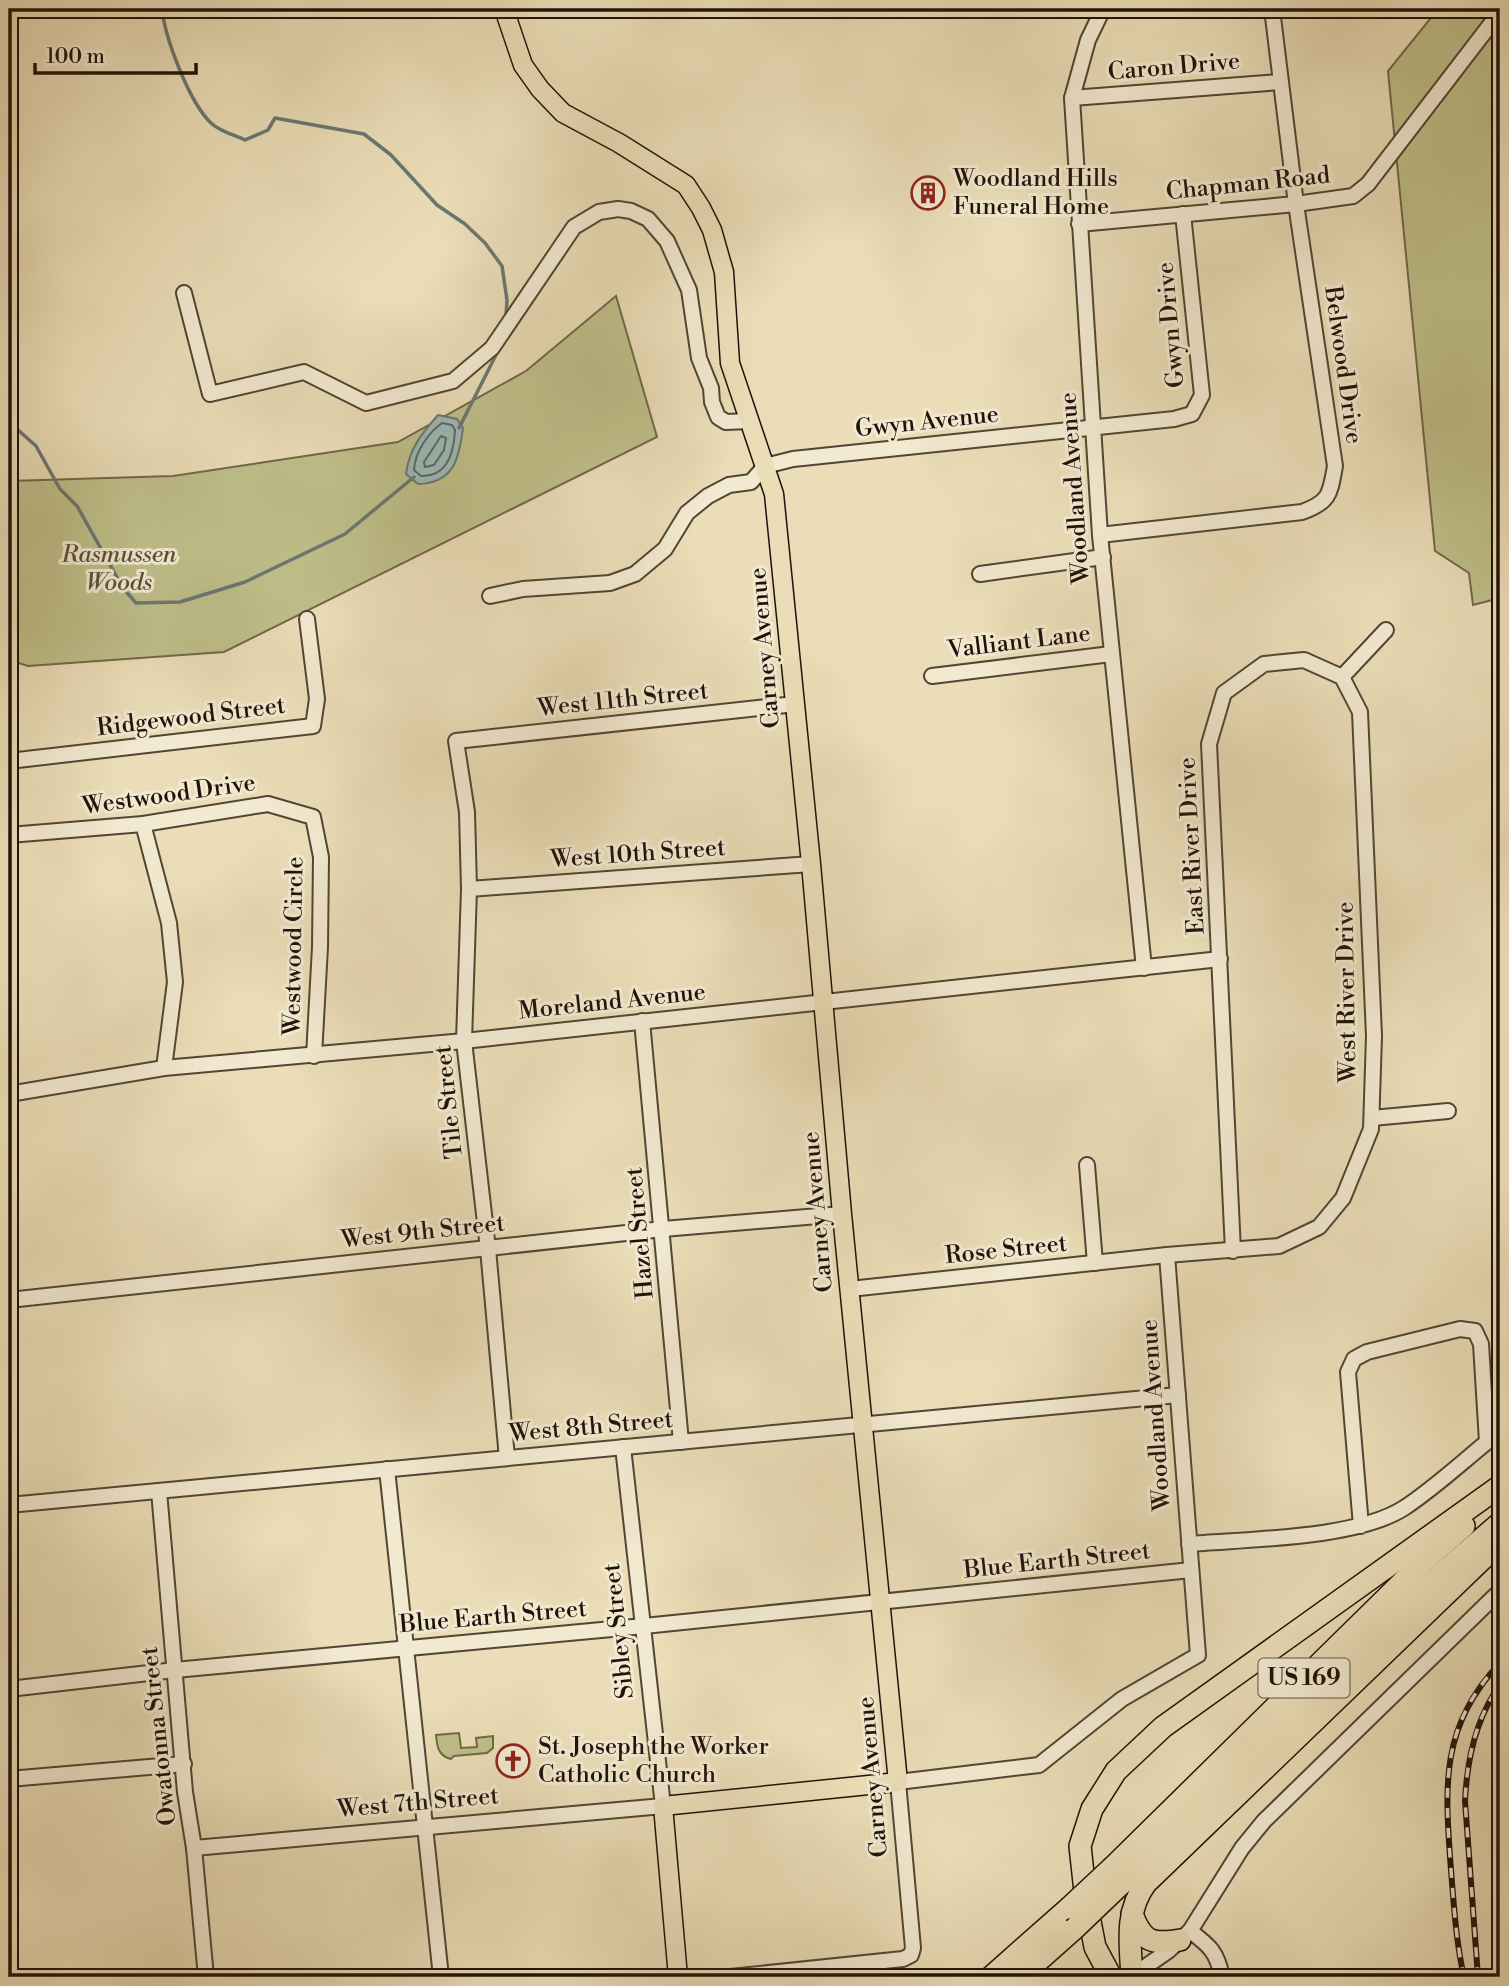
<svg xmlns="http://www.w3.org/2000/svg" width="1509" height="1986" font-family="'Libre Bodoni',serif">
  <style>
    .green { fill: #bfbf89; stroke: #70684a; stroke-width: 2 }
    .water { fill: #9bbab8; stroke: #6a7772; stroke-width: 2 }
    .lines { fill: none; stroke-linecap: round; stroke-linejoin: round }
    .shore { stroke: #5e6661; stroke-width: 2 }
    .stream { stroke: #6a7772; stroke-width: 3.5 }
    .minor-casing { stroke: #524535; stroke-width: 18 }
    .major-casing { stroke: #20120a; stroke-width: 21 }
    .highway-casing { stroke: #20120a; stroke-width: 24 }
    .minor { stroke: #f1e9d0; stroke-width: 14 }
    .major { stroke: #eaddb7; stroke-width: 18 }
    .highway { stroke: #eaddb7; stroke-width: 21 }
    .rail-casing { stroke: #20120a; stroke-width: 6 }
    .rail { stroke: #f1e9d0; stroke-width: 3.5; stroke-dasharray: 10; stroke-linecap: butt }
    .highway-bridge-casing { stroke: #20120a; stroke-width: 24; stroke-linecap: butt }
    .highway-bridge { stroke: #eaddb7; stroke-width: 21 }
    .labels { text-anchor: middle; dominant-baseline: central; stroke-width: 6; stroke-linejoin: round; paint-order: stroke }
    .shield { fill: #f1e9d0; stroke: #5f5245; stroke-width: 2 }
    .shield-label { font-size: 23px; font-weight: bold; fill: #20120a }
    .street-label { font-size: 24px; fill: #20120a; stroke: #f1e9d0 }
    .poi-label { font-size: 24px; fill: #20120a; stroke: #f1e9d0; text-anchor: start }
    .park-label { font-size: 24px; font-style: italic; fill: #584f36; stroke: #f1e9d0 }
  </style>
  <rect width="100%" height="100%" fill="#eaddb7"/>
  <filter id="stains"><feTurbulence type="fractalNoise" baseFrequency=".00286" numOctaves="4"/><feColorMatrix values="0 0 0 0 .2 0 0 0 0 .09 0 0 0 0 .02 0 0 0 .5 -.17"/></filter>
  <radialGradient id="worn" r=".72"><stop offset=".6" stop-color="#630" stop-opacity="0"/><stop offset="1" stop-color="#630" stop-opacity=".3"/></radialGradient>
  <!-- green -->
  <g class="green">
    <polygon points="1438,9 1500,9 1500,598 1473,605 1469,573 1435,551 1388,71"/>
    <polygon points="616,296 657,437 224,652 28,666 9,660 9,481 173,476 398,442 526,371"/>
    <path d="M459 1733 461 1748 477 1747 476 1738 493 1736V1748L487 1753 454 1756 451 1759C438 1756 437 1746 436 1735Z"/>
  </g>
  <!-- water -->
  <path class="water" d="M438 415 457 419 463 428C459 459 454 483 418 484L406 474C409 449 422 433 438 415Z"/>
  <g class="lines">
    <!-- shore -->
    <g class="shore">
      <path d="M442 423 452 425 455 430C454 452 448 477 421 476L414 470C415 452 428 433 442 423Z"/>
      <polygon points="441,436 446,438 444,450 434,465 425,467 424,462"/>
    </g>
    <!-- stream -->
    <g class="stream">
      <path d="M162 9C165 38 189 102 211 123 219 131 234 135 245 140L268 130 275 118 364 134 391 155 437 205 465 224 485 243 502 266 507 300 506 316"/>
      <polyline points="9,422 36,446 60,489 77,506 123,588 136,603 180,602 245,582 345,534 414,477"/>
      <polyline points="459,428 498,351"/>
    </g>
    <defs>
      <g id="minor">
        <polyline points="1103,9 1088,40 1072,98 1100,535 1144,968"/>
        <polyline points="1072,98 1280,82"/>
        <polyline points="1079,224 1296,204 1353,196 1368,184 1500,12"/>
        <polyline points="184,293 210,394 304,372 366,403 453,381 492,348 574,227 599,212 618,209 631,211 648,219 667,241 689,290 699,358 711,388 712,402 718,417 726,422 749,421"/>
        <path d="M1100 535 1302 512C1330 502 1330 494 1335 466L1296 204 1273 17 1269 9"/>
        <polyline points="980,574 1103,557"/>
        <polyline points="490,596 523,589 610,583 635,574 665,549 687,513 708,496 729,485 751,482 765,466 793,459 1174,419 1192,414 1202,395 1183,214"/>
        <polyline points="932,676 1111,654"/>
        <polyline points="1342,677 1386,630"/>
        <polyline points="9,761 313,726 317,699 307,619"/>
        <polyline points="143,824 169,923 175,982 164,1068"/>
        <polyline points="9,835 143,824 268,804 313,817 321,857 320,947 314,1056"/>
        <polyline points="469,889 811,864"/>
        <polyline points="642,1021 681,1442"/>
        <polyline points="9,1094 164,1068 464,1041 1220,959"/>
        <polyline points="1372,1118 1448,1111"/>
        <polyline points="1087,1165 1095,1263"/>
        <polyline points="850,1289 1167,1255 1279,1246 1319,1227 1343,1198 1371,1129 1374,1036 1360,712 1342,677 1304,660 1264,664 1224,693 1209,744 1233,1251"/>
        <polyline points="9,1300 663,1229 842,1214"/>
        <polyline points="507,1458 488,1249 464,1041 469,889 467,812 456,741 795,704"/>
        <polyline points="387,1469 441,1977"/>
        <polyline points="159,1491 185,1792 194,1848 206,1977"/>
        <polyline points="9,1505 1178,1395"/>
        <path d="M1189 1544C1247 1539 1356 1539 1404 1508 1433 1489 1460 1464 1487 1442L1481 1344 1475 1331 1460 1329 1367 1352 1354 1359 1348 1372 1361 1526"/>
        <polyline points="9,1689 175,1670 644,1626 1191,1570"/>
        <polyline points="9,1779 184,1764"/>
        <polyline points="194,1848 663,1806 623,1447"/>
        <path d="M1190 1931C1210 1946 1217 1952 1222 1977"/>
        <polyline points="1132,1976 1168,1951 1190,1931 1242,1848 1264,1821 1500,1591"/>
        <polyline points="730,1977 903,1959 911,1955 913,1948 898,1782 1039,1765 1122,1699 1198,1655 1167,1255"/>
      </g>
      <polyline id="major" points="504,9 523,65 540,89 563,113 619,143 686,185 701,208 712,230 724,272 730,363 774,494 811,864 842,1214 898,1782 663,1806 678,1977"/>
      <g id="highway">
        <polyline points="1113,1867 1422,1563 1464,1526"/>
        <polyline points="1120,1885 1418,1594 1500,1523"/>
        <path d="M1132 1914C1142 1941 1151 1945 1180 1940"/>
        <path d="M1132 1976C1130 1943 1125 1911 1146 1883L1500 1542"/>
        <polyline points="991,1977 1069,1908"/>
        <polyline points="1020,1977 1074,1929"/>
        <polyline points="1111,1977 1095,1947 1086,1901 1080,1846 1092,1809 1116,1771 1163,1727 1500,1486"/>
      </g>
    </defs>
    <!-- minor casing -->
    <use href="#minor" class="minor-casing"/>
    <!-- major casing -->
    <use href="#major" class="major-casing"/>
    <!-- highway casing -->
    <use href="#highway" class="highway-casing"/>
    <!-- minor -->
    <use href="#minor" class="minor"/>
    <!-- major -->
    <use href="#major" class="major"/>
    <!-- highway -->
    <use href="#highway" class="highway"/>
    <defs>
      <g id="rail">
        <path d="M1464 1977C1456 1942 1454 1906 1451 1870 1445 1788 1439 1727 1500 1663"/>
        <path d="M1478 1977 1465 1801C1467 1760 1475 1719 1500 1685"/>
      </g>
    </defs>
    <!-- rail casing -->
    <use href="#rail" class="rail-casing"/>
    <!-- rail -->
    <use href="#rail" class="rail"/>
    <defs>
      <g id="highway-bridge">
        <polyline points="1069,1908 1113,1867"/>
        <polyline points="1074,1929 1120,1885"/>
      </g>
    </defs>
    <!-- highway-bridge casing -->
    <use href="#highway-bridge" class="highway-bridge-casing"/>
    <!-- highway-bridge -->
    <use href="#highway-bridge" class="highway-bridge"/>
  </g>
  <!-- icons -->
  <defs>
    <symbol id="building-ring" viewBox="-11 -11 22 22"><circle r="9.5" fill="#f1e9d0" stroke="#8f2418" stroke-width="1.5"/><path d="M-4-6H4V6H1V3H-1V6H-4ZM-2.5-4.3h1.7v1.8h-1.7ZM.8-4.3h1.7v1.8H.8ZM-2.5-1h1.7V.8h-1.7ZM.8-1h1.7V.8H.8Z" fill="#8f2418"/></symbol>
    <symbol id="church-ring" viewBox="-11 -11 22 22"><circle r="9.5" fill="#f1e9d0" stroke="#8f2418" stroke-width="1.5"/><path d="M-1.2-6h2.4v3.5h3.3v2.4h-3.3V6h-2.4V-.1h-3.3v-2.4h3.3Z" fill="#8f2418"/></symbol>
  </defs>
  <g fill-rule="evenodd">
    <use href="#building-ring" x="909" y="174" width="38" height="38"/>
    <use href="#church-ring" x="494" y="1742" width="38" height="38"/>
  </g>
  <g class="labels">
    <!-- shield labels -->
    <rect class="shield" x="1258.5" y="1658.5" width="91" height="39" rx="5"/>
    <g class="shield-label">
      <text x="1304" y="1678">US 169</text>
    </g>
    <!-- street labels -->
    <g class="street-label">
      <text transform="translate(1174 67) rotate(-5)">Caron Drive</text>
      <text transform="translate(1248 184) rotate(-6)">Chapman Road</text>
      <text transform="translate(1171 325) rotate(-95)">Gwyn Drive</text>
      <text transform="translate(1343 365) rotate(82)">Belwood Drive</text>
      <text transform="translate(927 422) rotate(-6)">Gwyn Avenue</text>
      <text transform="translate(1075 488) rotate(-94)">Woodland Avenue</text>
      <text transform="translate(1019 642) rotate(-7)">Valliant Lane</text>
      <text transform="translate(765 648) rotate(-95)">Carney Avenue</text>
      <text transform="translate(623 700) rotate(-6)">West 11th Street</text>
      <text transform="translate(191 717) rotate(-7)">Ridgewood Street</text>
      <text transform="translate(169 795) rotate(-8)">Westwood Drive</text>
      <text transform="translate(1192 846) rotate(-93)">East River Drive</text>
      <text transform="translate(638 854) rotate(-4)">West 10th Street</text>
      <text transform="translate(294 946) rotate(-89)">Westwood Circle</text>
      <text transform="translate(1347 992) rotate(-91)">West River Drive</text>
      <text transform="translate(612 1002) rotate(-6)">Moreland Avenue</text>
      <text transform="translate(449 1102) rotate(-96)">Tile Street</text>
      <text transform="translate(818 1212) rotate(-95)">Carney Avenue</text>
      <text transform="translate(423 1232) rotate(-6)">West 9th Street</text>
      <text transform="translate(640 1233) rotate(-95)">Hazel Street</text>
      <text transform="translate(1006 1250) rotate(-6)">Rose Street</text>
      <text transform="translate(1156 1415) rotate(-94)">Woodland Avenue</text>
      <text transform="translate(591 1427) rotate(-5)">West 8th Street</text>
      <text transform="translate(1057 1561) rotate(-6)">Blue Earth Street</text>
      <text transform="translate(493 1617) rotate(-5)">Blue Earth Street</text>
      <text transform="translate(619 1631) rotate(-96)">Sibley Street</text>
      <text transform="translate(159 1736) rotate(-96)">Owatonna Street</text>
      <text transform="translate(873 1777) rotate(-95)">Carney Avenue</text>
      <text transform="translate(418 1803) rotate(-5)">West 7th Street</text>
    </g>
    <!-- poi labels -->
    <g class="poi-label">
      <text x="953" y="179">Woodland Hills<tspan x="953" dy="28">Funeral Home</tspan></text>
      <text x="538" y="1747">St. Joseph the Worker<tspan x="538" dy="28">Catholic Church</tspan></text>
    </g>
    <!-- park labels -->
    <g class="park-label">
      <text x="119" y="555">Rasmussen<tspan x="119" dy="28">Woods</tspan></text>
    </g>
  </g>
  <!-- margin -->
  <rect width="1509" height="1986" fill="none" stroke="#eaddb7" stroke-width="35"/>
  <rect x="10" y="10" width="1488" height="1965" fill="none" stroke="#20120a" stroke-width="3.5"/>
  <rect x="18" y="18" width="1474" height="1951" fill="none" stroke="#20120a" stroke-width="2"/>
  <!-- scale -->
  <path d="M35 63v10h161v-10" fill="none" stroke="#20120a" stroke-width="3.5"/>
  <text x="46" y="63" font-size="21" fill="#20120a" stroke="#f1e9d0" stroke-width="5" paint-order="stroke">100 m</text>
  <rect width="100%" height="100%" filter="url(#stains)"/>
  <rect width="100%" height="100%" fill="url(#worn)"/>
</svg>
